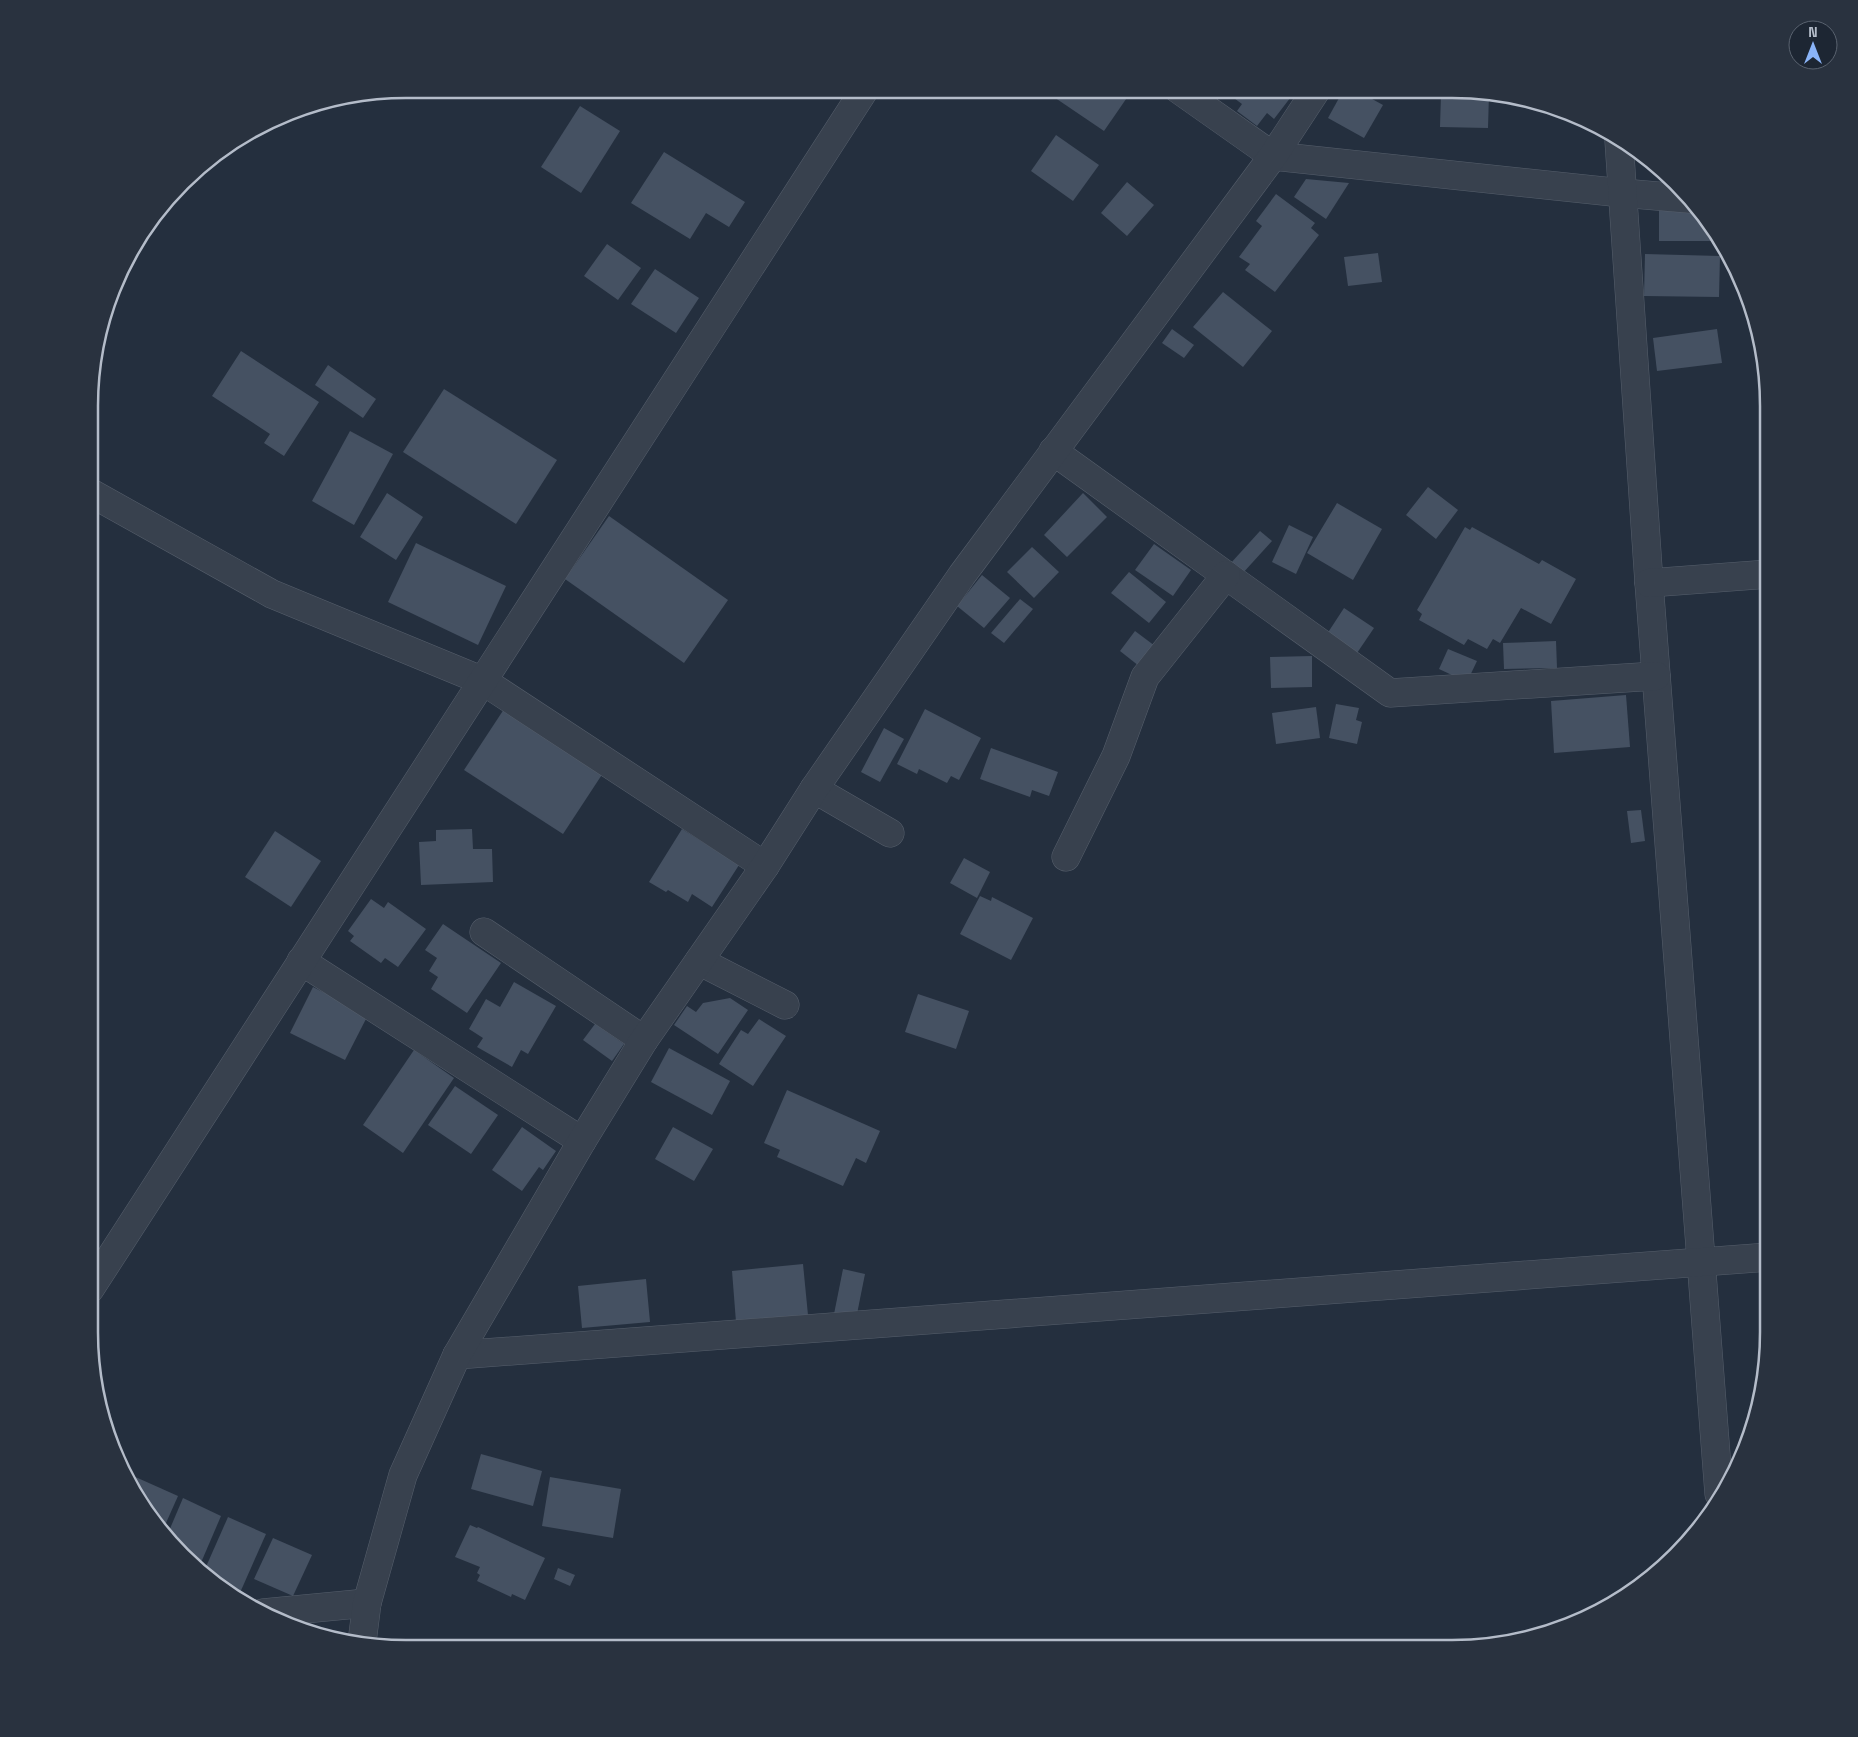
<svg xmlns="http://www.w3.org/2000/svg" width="1858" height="1737" font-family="'Space Grotesk',sans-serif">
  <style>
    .building { fill: #455162 }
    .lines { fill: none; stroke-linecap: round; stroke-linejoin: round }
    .minor-casing { stroke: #565f6c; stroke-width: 29 }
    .minor { stroke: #38414e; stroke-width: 28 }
    .rim { fill: none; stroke: #b4bcc9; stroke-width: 2.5 }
  </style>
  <rect width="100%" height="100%" fill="#242f3e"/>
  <!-- building -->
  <g class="building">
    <polygon points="1042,89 1133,89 1104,131"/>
    <polygon points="1230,89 1297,89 1274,119 1267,113 1257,126 1237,111 1242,104 1227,93"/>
    <polygon points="1344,89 1354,89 1383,105 1364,138 1328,118"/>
    <polygon points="1405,89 1424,89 1418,98"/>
    <polygon points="1441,94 1489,94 1488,128 1440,127"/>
    <polygon points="580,106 620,131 581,193 541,167"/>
    <polygon points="1056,135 1099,165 1073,201 1031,171"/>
    <polygon points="664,152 745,202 729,227 706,213 690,239 631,203"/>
    <polygon points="1306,179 1349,183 1326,219 1294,197"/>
    <polygon points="1127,182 1154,205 1127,236 1101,213"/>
    <polygon points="1276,194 1315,223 1311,228 1319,235 1275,292 1245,270 1250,264 1239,257 1262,226 1256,221"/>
    <polygon points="1696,206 1718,241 1659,241 1659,207"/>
    <polygon points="607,244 641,268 618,300 584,276"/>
    <polygon points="1378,253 1382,282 1348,286 1344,257"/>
    <polygon points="1645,254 1720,256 1719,297 1644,296"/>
    <polygon points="655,269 699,298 676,333 631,304"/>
    <polygon points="1223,292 1272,331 1243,367 1193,327"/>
    <polygon points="1172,329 1194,345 1184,358 1162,343"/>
    <polygon points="1717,329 1722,363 1657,371 1653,338"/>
    <polygon points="241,351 319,402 284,456 264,443 270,434 212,396"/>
    <polygon points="328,365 376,399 363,418 315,385"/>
    <polygon points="444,389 557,460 516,524 403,452"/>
    <polygon points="350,431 393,454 354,525 312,501"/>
    <polygon points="1428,487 1458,510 1436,539 1406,515"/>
    <polygon points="387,493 423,517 396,560 360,537"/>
    <polygon points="1083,493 1107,517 1067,557 1044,535"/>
    <polygon points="1337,503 1382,529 1353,580 1307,553"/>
    <polygon points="609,516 728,600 684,663 565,579"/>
    <polygon points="1289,525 1313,537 1296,574 1272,562"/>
    <polygon points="1465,527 1470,530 1472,527 1539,564 1542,560 1576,579 1551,624 1521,608 1500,643 1493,639 1487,649 1468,639 1464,645 1419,620 1422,614 1417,610"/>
    <polygon points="1260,531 1272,541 1242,574 1230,564"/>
    <polygon points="416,543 506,586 478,645 388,602"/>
    <polygon points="1154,544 1191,570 1173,596 1135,570"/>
    <polygon points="1032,547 1059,572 1034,598 1007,572"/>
    <polygon points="1129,572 1166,602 1149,623 1111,593"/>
    <polygon points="982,575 1010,598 984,628 957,606"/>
    <polygon points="1020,599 1033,609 1004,643 991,633"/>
    <polygon points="1344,608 1374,628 1357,653 1327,634"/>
    <polygon points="1135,631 1155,646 1139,666 1120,651"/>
    <polygon points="1556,641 1557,668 1504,669 1503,643"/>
    <polygon points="1448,649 1477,661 1467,682 1439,669"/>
    <polygon points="1312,656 1312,687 1271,688 1270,657"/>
    <polygon points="1626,695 1630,747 1554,753 1551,701"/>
    <polygon points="1336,704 1359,708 1356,720 1362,722 1357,744 1329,738"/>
    <polygon points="506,706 605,770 563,834 464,770"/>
    <polygon points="1316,707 1320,738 1276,744 1272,713"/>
    <polygon points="925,709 981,738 959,780 951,776 947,783 919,769 917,774 897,764"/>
    <polygon points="884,728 904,739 880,782 861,772"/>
    <polygon points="991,748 1058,772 1049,796 1032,790 1030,797 980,779"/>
    <polygon points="1641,810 1645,841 1631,843 1627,811"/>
    <polygon points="472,829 473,849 492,849 493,882 421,885 419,842 436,841 436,830"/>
    <polygon points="682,829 739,865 712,907 692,894 688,902 668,890 666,892 649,882"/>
    <polygon points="275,831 321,861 291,907 245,877"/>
    <polygon points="964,858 990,872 977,898 950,883"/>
    <polygon points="980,896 991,901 992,897 1033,918 1011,960 960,934"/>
    <polygon points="371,899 384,908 388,902 426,929 398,967 385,958 381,963 350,941 354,936 348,931"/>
    <polygon points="443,924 501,963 467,1013 431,989 438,977 429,971 437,958 425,950"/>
    <polygon points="514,982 556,1006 528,1054 521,1050 512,1067 477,1047 483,1038 469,1029 486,999 500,1007"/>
    <polygon points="313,987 368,1015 345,1060 290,1033"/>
    <polygon points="918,994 969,1011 956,1049 905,1032"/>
    <polygon points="730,998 748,1010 718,1054 674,1025 687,1006 696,1012 703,1003"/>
    <polygon points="759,1019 786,1036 753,1086 719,1064 741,1030 748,1034"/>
    <polygon points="595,1024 624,1044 612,1061 583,1040"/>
    <polygon points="669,1048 730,1081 712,1115 651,1082"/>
    <polygon points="414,1050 454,1078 403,1153 363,1125"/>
    <polygon points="455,1086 498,1115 471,1154 428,1125"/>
    <polygon points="787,1090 880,1131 866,1163 856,1158 843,1186 777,1157 780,1150 764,1143"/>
    <polygon points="522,1127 556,1151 543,1170 539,1167 522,1191 492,1170"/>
    <polygon points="673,1127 713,1149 694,1181 655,1159"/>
    <polygon points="803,1264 808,1315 736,1322 732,1271"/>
    <polygon points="843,1269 865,1274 856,1319 834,1314"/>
    <polygon points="646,1279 650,1322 582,1328 578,1286"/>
    <polygon points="481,1454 542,1471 533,1506 471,1489"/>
    <polygon points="131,1475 178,1496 162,1532 129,1479"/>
    <polygon points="550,1477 621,1489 613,1538 542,1526"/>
    <polygon points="183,1498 221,1516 200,1565 166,1538"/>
    <polygon points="228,1517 266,1534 239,1595 205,1569"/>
    <polygon points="470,1525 477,1528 478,1527 545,1558 525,1600 512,1594 511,1597 477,1581 480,1575 477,1573 480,1567 455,1557"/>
    <polygon points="273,1538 312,1555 293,1596 254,1579"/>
    <polygon points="558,1568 575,1575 570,1586 554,1579"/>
  </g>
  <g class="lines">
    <defs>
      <g id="minor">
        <polyline points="1178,89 1273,156 1622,193 1692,199"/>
        <polyline points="1619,141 1649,583 1719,1494"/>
        <polyline points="1053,451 1390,693 1656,676"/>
        <polyline points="91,493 272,594 483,681 765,866"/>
        <polyline points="1649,583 1769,574"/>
        <polyline points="814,789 890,833"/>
        <polyline points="1066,857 1116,756 1145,677 1226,575"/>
        <polyline points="484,932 644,1040"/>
        <polyline points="301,961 582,1141"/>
        <polyline points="699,961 785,1005"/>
        <polyline points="90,1289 865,89"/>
        <polyline points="457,1355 1769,1257"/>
        <polyline points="263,1613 367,1603"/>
        <polyline points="362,1642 367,1603 403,1475 457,1355 582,1141 644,1040 765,866 814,789 962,575 1273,156 1317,89"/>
      </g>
    </defs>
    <!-- minor casing -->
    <use href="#minor" class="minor-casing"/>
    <!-- minor -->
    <use href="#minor" class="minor"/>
  </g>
  <!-- crop -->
  <path d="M0 0H1858V1737H0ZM406 98H1452A308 308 0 0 1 1760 406V1332A308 308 0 0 1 1452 1640H406A308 308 0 0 1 98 1332V406A308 308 0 0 1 406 98Z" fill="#29323f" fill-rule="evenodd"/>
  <path class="rim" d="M406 98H1452A308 308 0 0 1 1760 406V1332A308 308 0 0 1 1452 1640H406A308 308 0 0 1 98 1332V406A308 308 0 0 1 406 98Z"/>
  <!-- north arrow -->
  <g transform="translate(1813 45)"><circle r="24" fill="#1d2633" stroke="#59626f"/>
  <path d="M0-4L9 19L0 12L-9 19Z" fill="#8ab4f8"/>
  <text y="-8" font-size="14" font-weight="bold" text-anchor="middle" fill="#b4bcc9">N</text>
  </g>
</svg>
